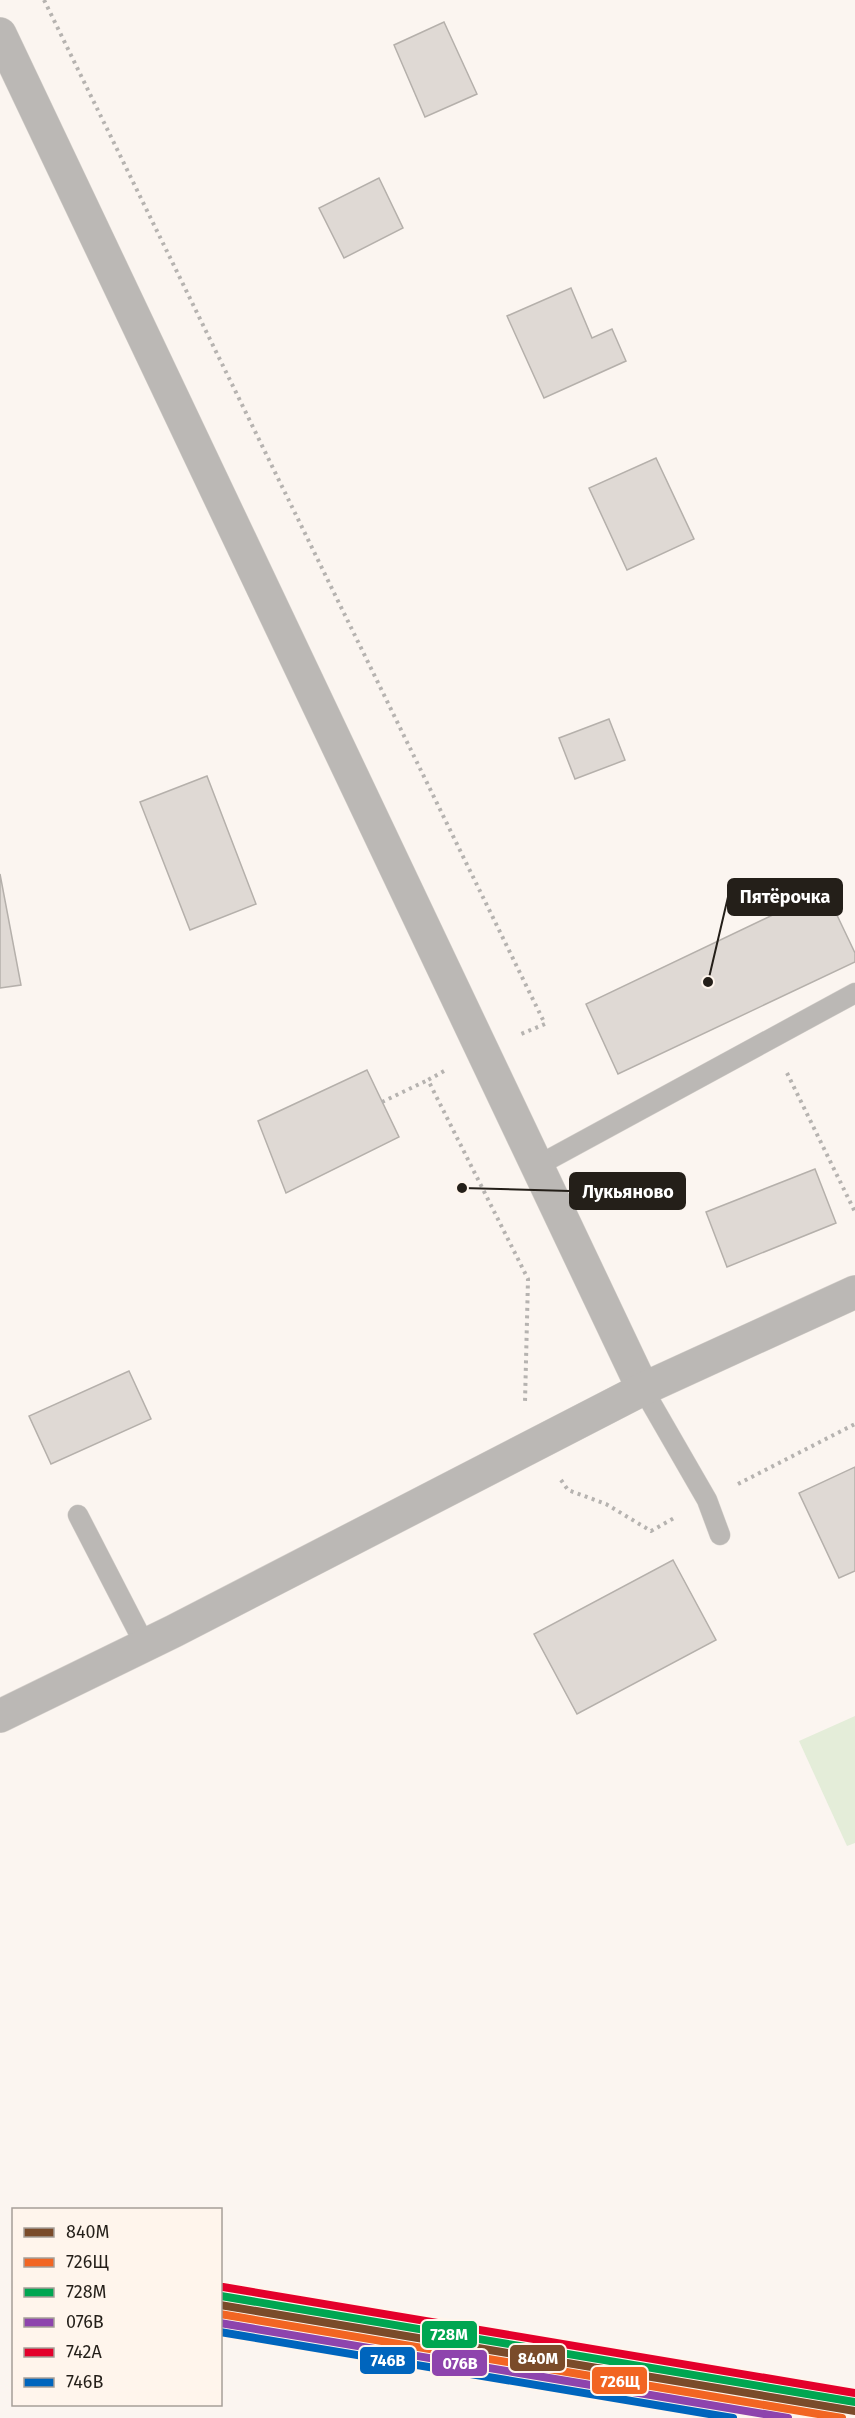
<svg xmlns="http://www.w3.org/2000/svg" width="855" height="2418" font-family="'Fira Sans',sans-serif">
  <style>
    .green { fill: #e4edd9 }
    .building { fill: #dfd9d4; stroke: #b5b0ab; stroke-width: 1.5 }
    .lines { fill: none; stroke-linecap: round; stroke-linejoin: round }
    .service-casing { stroke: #d8d3ce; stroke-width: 21 }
    .tertiary-casing { stroke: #d8d3ce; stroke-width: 34 }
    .path { stroke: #b6b3b0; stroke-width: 4; stroke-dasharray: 3 4.5; stroke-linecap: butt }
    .service { stroke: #bbb8b5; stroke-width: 20 }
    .tertiary { stroke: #bbb8b5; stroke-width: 33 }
    .rail-1-casing { stroke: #fff5ec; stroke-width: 12 }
    .rail-2-casing { stroke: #fff5ec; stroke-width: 12 }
    .rail-3-casing { stroke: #fff5ec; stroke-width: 12 }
    .rail-4-casing { stroke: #fff5ec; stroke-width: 12 }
    .rail-5-casing { stroke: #fff5ec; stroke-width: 12 }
    .rail-6-casing { stroke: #fff5ec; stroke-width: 12 }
    .rail-1 { stroke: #7a4b2a; stroke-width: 8 }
    .rail-2 { stroke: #f26522; stroke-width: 8 }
    .rail-3 { stroke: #00a651; stroke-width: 8 }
    .rail-4 { stroke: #8e44ad; stroke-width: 8 }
    .rail-5 { stroke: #e4002b; stroke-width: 8 }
    .rail-6 { stroke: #0065bd; stroke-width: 8 }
    .leader { fill: none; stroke: #241f19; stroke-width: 2 }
    .callout-dot { fill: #241f19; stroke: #fff5ec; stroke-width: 2 }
    .callout { fill: #241f19; stroke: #241f19; stroke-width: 2 }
    .callout-label { font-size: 18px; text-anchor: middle; font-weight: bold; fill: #fff }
    .line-badge { stroke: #fff5ec; stroke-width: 2 }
    .badge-label { font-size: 16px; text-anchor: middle; font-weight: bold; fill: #fff }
  </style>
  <rect width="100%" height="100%" fill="#fbf5f0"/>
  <!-- green -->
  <polygon class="green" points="855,1716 855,1843 847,1846 799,1741"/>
  <!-- building -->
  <g class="building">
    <polygon points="444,22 477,94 425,117 394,45"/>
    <polygon points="379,178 403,228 344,258 319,208"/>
    <polygon points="571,288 592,338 612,329 626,361 544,398 507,316"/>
    <polygon points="656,458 694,539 627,570 589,488"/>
    <polygon points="609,719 625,760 575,779 559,738"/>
    <polygon points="207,776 256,904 190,930 140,802"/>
    <polygon points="0,874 21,985 0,988"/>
    <polygon points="825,890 855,953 855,962 618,1074 586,1004"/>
    <polygon points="367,1070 399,1137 286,1193 258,1121"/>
    <polygon points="815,1169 836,1223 727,1267 706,1212"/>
    <polygon points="129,1371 151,1419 51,1464 29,1416"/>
    <polygon points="855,1467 855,1571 839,1578 799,1493"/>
    <polygon points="673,1560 716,1640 577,1714 534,1634"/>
  </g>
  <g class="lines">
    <defs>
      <g id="service">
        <polyline points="537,1166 855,993"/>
        <polyline points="643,1389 707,1500 720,1535"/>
        <polyline points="78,1515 145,1645"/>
      </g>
      <g id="tertiary">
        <polyline points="0,34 643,1389"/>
        <polyline points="0,1716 174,1631 643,1389 855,1292"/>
      </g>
    </defs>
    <!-- service casing -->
    <use href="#service" class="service-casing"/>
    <!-- tertiary casing -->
    <use href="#tertiary" class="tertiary-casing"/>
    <!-- path -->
    <g class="path">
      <polyline points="44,0 545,1024 521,1034"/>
      <polyline points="444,1071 428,1080 528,1279 525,1402"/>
      <polyline points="787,1073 855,1212"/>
      <polyline points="382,1102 428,1080"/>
      <polyline points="561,1480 568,1490 606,1504 651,1531 676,1517"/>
      <polyline points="738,1484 855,1424"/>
    </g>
    <!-- service -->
    <use href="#service" class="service"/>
    <!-- tertiary -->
    <use href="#tertiary" class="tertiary"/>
    <defs>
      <polyline id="rail-1" points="220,2305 855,2411"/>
      <polyline id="rail-2" points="220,2314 842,2418"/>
      <polyline id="rail-3" points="221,2296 855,2402"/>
      <polyline id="rail-4" points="220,2323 788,2418"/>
      <polyline id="rail-5" points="223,2287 855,2393"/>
      <polyline id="rail-6" points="220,2332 733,2418"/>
    </defs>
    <!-- rail-1 casing -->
    <use href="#rail-1" class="rail-1-casing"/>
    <!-- rail-2 casing -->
    <use href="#rail-2" class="rail-2-casing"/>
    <!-- rail-3 casing -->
    <use href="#rail-3" class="rail-3-casing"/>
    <!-- rail-4 casing -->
    <use href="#rail-4" class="rail-4-casing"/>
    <!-- rail-5 casing -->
    <use href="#rail-5" class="rail-5-casing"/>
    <!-- rail-6 casing -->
    <use href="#rail-6" class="rail-6-casing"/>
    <!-- rail-1 -->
    <use href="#rail-1" class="rail-1"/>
    <!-- rail-2 -->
    <use href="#rail-2" class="rail-2"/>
    <!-- rail-3 -->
    <use href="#rail-3" class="rail-3"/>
    <!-- rail-4 -->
    <use href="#rail-4" class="rail-4"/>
    <!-- rail-5 -->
    <use href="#rail-5" class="rail-5"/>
    <!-- rail-6 -->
    <use href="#rail-6" class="rail-6"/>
  </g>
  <!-- callouts -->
  <path class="leader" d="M708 982L728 897M462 1188L570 1191"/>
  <g class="callout-dot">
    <circle cx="708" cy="982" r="6"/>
    <circle cx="462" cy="1188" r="6"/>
  </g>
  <g class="callout">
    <rect x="728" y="879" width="114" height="36" rx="6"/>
    <rect x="570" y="1173" width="115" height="36" rx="6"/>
  </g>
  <g class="callout-label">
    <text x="785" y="903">Пятёрочка</text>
    <text x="628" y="1198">Лукьяново</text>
  </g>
  <g class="line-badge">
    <rect x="421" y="2320" width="57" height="29" rx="6" fill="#00a651"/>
    <rect x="509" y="2344" width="57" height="28" rx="6" fill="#7a4b2a"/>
    <rect x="359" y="2346" width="57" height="29" rx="6" fill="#0065bd"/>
    <rect x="431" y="2349" width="57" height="28" rx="6" fill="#8e44ad"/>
    <rect x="591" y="2366" width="57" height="29" rx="6" fill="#f26522"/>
  </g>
  <g class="badge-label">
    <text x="449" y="2340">728М</text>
    <text x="538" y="2364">840М</text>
    <text x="388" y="2366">746В</text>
    <text x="460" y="2369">076В</text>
    <text x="620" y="2387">726Щ</text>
  </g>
  <!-- legend -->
  <rect x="12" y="2208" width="210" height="198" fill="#fff5ec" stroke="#a79f98" stroke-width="1.5"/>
  <rect x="24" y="2228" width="30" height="9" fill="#7a4b2a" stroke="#a79f98" stroke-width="1.5"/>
  <text x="66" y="2238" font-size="18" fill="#241f19">840М</text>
  <rect x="24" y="2258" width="30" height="9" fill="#f26522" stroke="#a79f98" stroke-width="1.5"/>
  <text x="66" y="2268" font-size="18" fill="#241f19">726Щ</text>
  <rect x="24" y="2288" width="30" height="9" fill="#00a651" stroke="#a79f98" stroke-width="1.5"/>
  <text x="66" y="2298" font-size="18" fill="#241f19">728М</text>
  <rect x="24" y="2318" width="30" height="9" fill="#8e44ad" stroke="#a79f98" stroke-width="1.5"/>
  <text x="66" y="2328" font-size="18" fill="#241f19">076В</text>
  <rect x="24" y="2348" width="30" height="9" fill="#e4002b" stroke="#a79f98" stroke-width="1.5"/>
  <text x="66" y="2358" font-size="18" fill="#241f19">742А</text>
  <rect x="24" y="2378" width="30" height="9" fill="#0065bd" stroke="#a79f98" stroke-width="1.5"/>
  <text x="66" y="2388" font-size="18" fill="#241f19">746В</text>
</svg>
